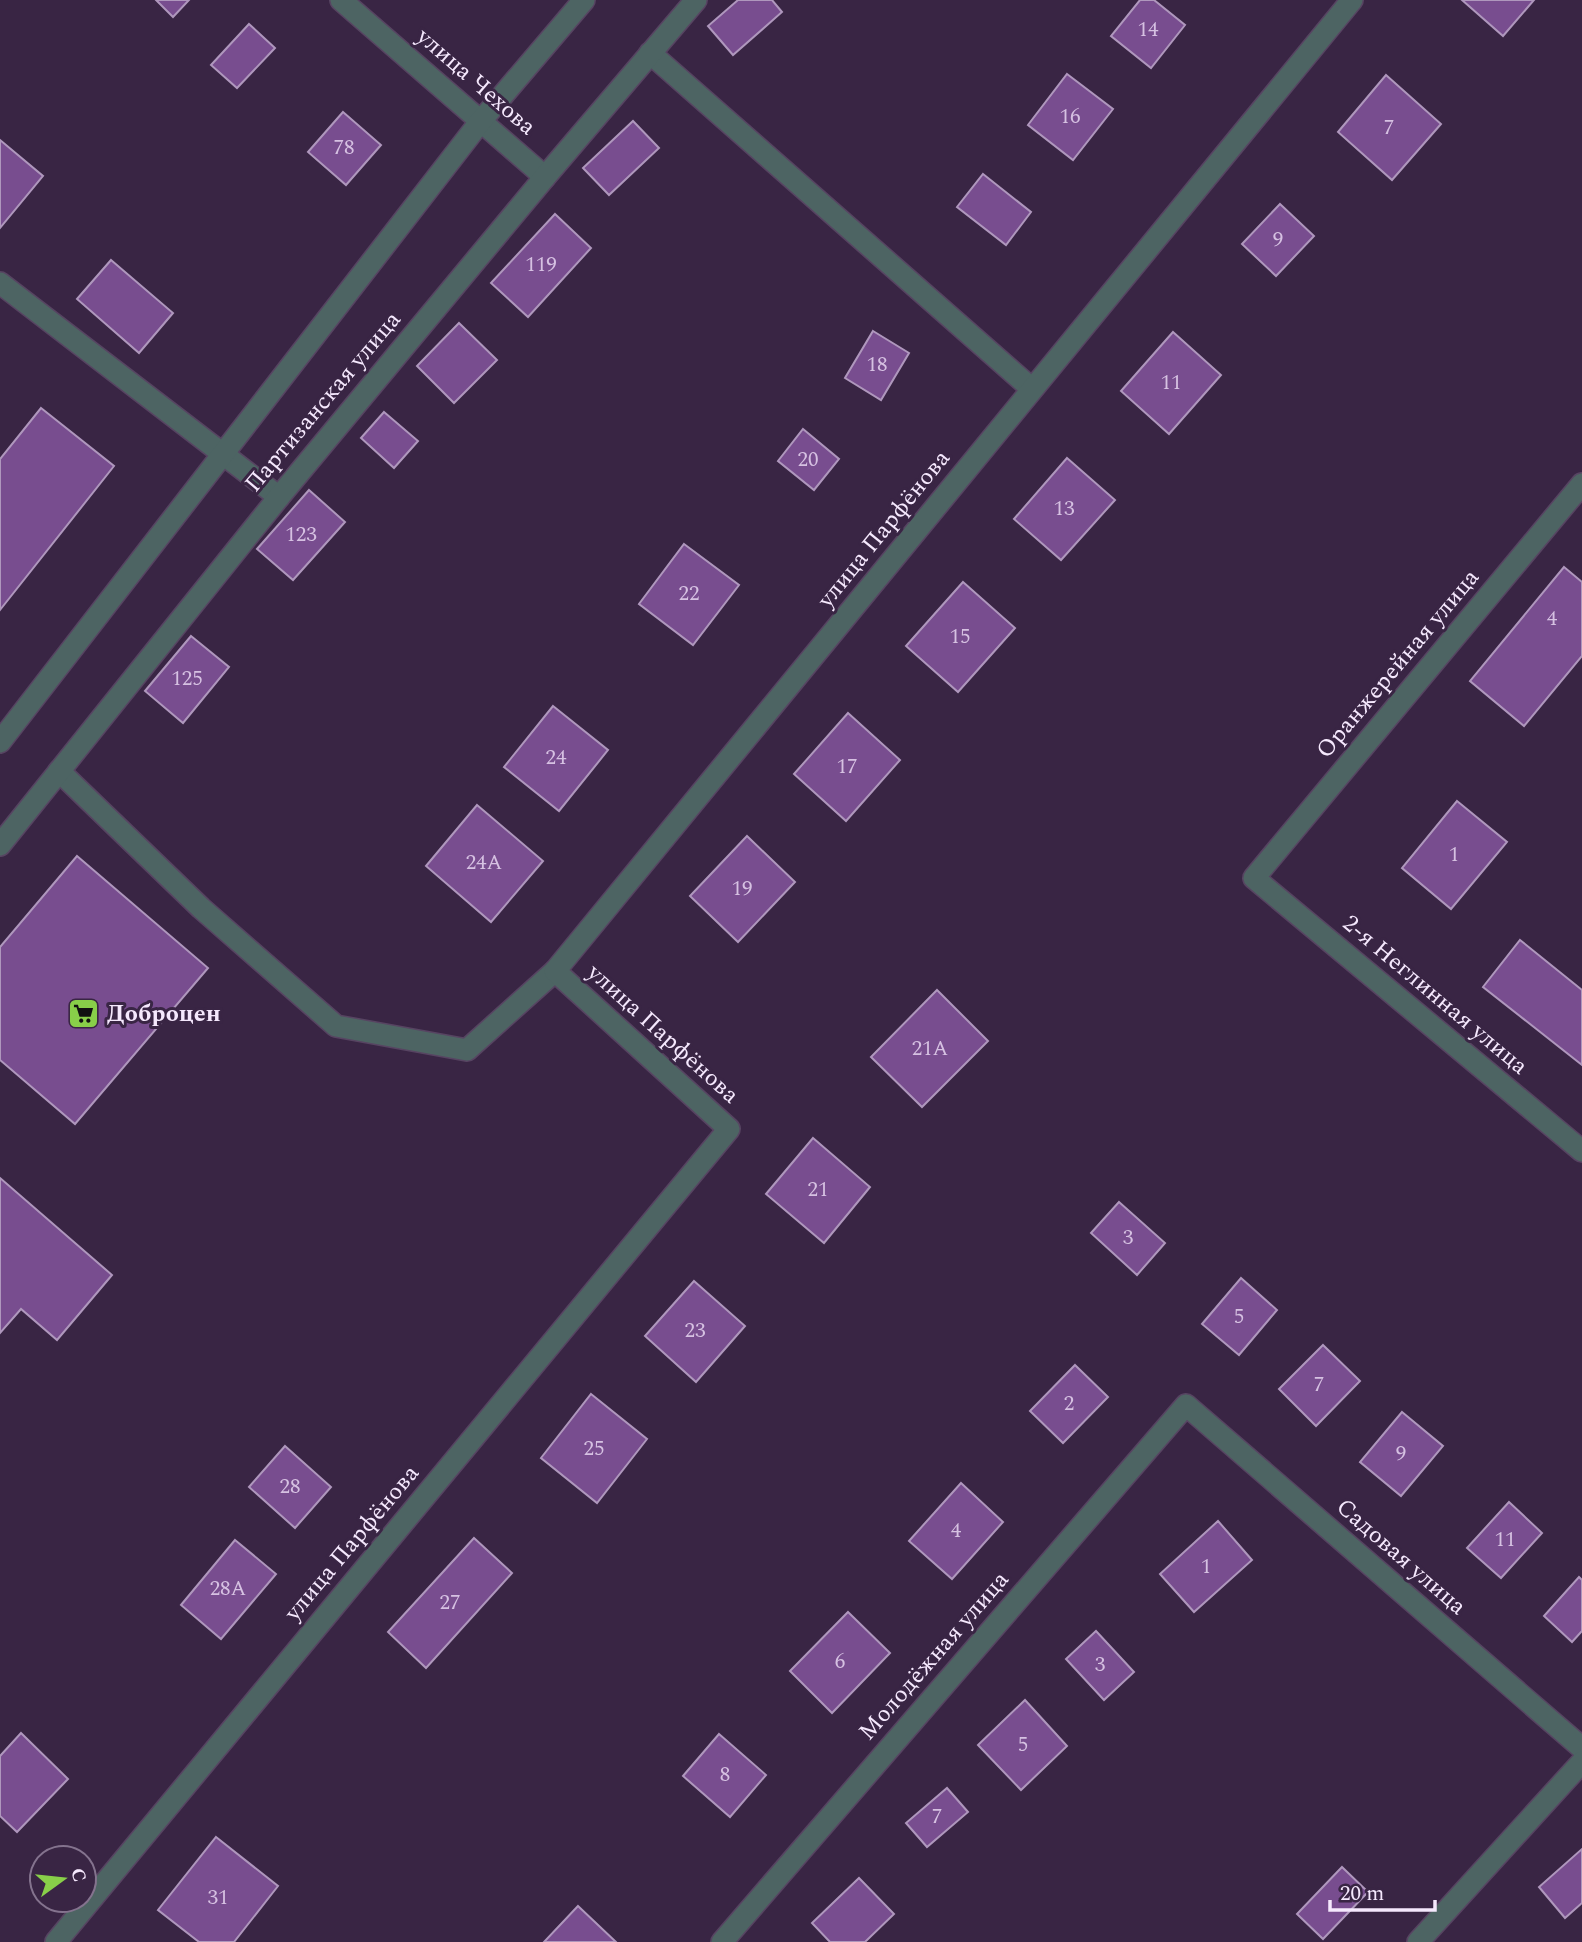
<svg xmlns="http://www.w3.org/2000/svg" width="1582" height="1942" font-family="Spectral,serif">
  <style>
    .building { fill: #784d8f; stroke: #af97bd; stroke-width: 2 }
    .lines { fill: none; stroke-linecap: round; stroke-linejoin: round }
    .minor-casing { stroke: #574462; stroke-width: 24 }
    .minor { stroke: #4d6463; stroke-width: 21 }
    .labels { text-anchor: middle; dominant-baseline: central; stroke-width: 6; stroke-linejoin: round; paint-order: stroke }
    .number-label { font-size: 21px; fill: #d6c1e2 }
    .street-label { font-size: 24px; fill: #f5e8fd; stroke: #392544 }
    .poi-label { font-size: 24px; font-weight: bold; fill: #f5e8fd; stroke: #392544; text-anchor: start }
  </style>
  <rect width="100%" height="100%" fill="#392544"/>
  <!-- building -->
  <g class="building">
    <polygon points="156,0 189,0 173,17"/>
    <polygon points="738,0 772,0 782,12 733,55 708,26"/>
    <polygon points="1140,0 1154,0 1185,25 1151,68 1111,36"/>
    <polygon points="1462,0 1534,0 1503,36"/>
    <polygon points="249,24 275,48 237,88 211,65"/>
    <polygon points="1067,74 1113,109 1073,160 1028,125"/>
    <polygon points="1386,75 1441,124 1392,180 1338,132"/>
    <polygon points="343,112 381,145 346,185 308,152"/>
    <polygon points="633,121 659,148 609,195 583,168"/>
    <polygon points="0,140 43,176 0,228"/>
    <polygon points="983,174 1031,212 1006,245 957,207"/>
    <polygon points="1280,204 1314,236 1276,276 1242,244"/>
    <polygon points="555,214 591,248 528,317 491,283"/>
    <polygon points="111,260 173,313 139,353 77,299"/>
    <polygon points="459,323 497,360 454,403 417,366"/>
    <polygon points="873,331 909,353 881,400 845,378"/>
    <polygon points="1173,332 1221,375 1169,434 1121,391"/>
    <polygon points="41,408 114,466 0,610 0,459"/>
    <polygon points="384,412 418,441 394,468 361,438"/>
    <polygon points="803,429 839,459 814,490 778,461"/>
    <polygon points="1067,458 1115,500 1061,560 1014,519"/>
    <polygon points="309,490 345,522 293,580 257,549"/>
    <polygon points="684,544 739,585 693,645 639,604"/>
    <polygon points="1564,567 1582,582 1582,656 1524,726 1470,681"/>
    <polygon points="963,582 1015,628 958,692 906,646"/>
    <polygon points="191,636 229,667 183,723 145,691"/>
    <polygon points="553,706 608,750 559,811 504,767"/>
    <polygon points="848,713 900,760 846,821 794,774"/>
    <polygon points="1457,801 1507,842 1451,909 1402,868"/>
    <polygon points="477,805 543,861 491,922 426,866"/>
    <polygon points="747,836 795,882 738,942 690,896"/>
    <polygon points="77,856 208,968 75,1124 0,1060 0,947"/>
    <polygon points="1520,940 1582,990 1582,1065 1483,987"/>
    <polygon points="937,990 988,1041 922,1107 871,1057"/>
    <polygon points="813,1138 870,1187 824,1243 766,1194"/>
    <polygon points="0,1178 112,1275 57,1340 21,1309 0,1333"/>
    <polygon points="1119,1202 1165,1243 1137,1275 1091,1233"/>
    <polygon points="1241,1278 1277,1310 1239,1355 1202,1324"/>
    <polygon points="694,1281 745,1326 696,1382 645,1336"/>
    <polygon points="1323,1345 1360,1381 1316,1426 1279,1389"/>
    <polygon points="1075,1365 1108,1397 1063,1443 1030,1411"/>
    <polygon points="591,1394 647,1439 597,1503 541,1458"/>
    <polygon points="1402,1412 1443,1446 1401,1496 1360,1462"/>
    <polygon points="285,1446 331,1487 295,1528 249,1487"/>
    <polygon points="961,1483 1003,1522 952,1579 909,1541"/>
    <polygon points="1509,1502 1542,1533 1501,1578 1467,1548"/>
    <polygon points="1218,1521 1252,1560 1194,1612 1160,1574"/>
    <polygon points="474,1538 512,1573 426,1668 388,1632"/>
    <polygon points="235,1540 276,1574 221,1639 181,1605"/>
    <polygon points="1579,1577 1582,1580 1582,1631 1572,1642 1544,1616"/>
    <polygon points="848,1612 890,1653 832,1713 790,1671"/>
    <polygon points="1096,1631 1134,1672 1104,1700 1066,1659"/>
    <polygon points="1025,1700 1067,1746 1021,1790 978,1745"/>
    <polygon points="21,1733 68,1779 17,1832 0,1816 0,1756"/>
    <polygon points="719,1734 766,1775 730,1817 683,1776"/>
    <polygon points="947,1788 968,1812 927,1847 906,1823"/>
    <polygon points="216,1837 278,1886 234,1942 199,1942 158,1910"/>
    <polygon points="1582,1849 1582,1903 1565,1918 1539,1887"/>
    <polygon points="1342,1867 1368,1892 1323,1939 1297,1914"/>
    <polygon points="859,1878 894,1914 865,1942 830,1942 812,1923"/>
    <polygon points="578,1906 616,1942 544,1942"/>
  </g>
  <g class="lines">
    <defs>
      <g id="minor">
        <polyline points="341,0 545,177"/>
        <polyline points="650,53 1032,389"/>
        <polyline points="0,283 279,497"/>
        <polyline points="1582,484 1254,878 1582,1151"/>
        <polyline points="0,742 480,122 584,0"/>
        <polyline points="59,771 201,908 336,1026 467,1050 555,971"/>
        <polyline points="0,845 279,497 545,177 696,0"/>
        <polyline points="56,1942 729,1129 555,971 1352,0"/>
        <polyline points="722,1942 1186,1405 1582,1748"/>
        <polyline points="1418,1942 1582,1762"/>
      </g>
    </defs>
    <!-- minor casing -->
    <use href="#minor" class="minor-casing"/>
    <!-- minor -->
    <use href="#minor" class="minor"/>
  </g>
  <!-- icons -->
  <defs>
    <symbol id="supermarket-square" viewBox="-11 -11 22 22"><rect x="-9" y="-9" width="18" height="18" rx="4" fill="#88cf49" stroke="#392544"/><path d="M-6-5.5h2.5l.6 2H6L4.5 2H-2.5L-4.4-4H-6ZM-1.5 3.2a1.3 1.3 0 1 0 .1 0ZM3 3.2a1.3 1.3 0 1 0 .1 0Z" fill="#111"/></symbol>
  </defs>
  <g fill-rule="evenodd">
    <use href="#supermarket-square" x="66" y="996" width="35" height="35"/>
  </g>
  <g class="labels">
    <!-- number labels -->
    <g class="number-label">
      <text x="1148" y="30">14</text>
      <text x="1070" y="117">16</text>
      <text x="1389" y="128">7</text>
      <text x="344" y="148">78</text>
      <text x="1278" y="240">9</text>
      <text x="541" y="265">119</text>
      <text x="877" y="365">18</text>
      <text x="1171" y="383">11</text>
      <text x="808" y="460">20</text>
      <text x="1064" y="509">13</text>
      <text x="301" y="535">123</text>
      <text x="689" y="594">22</text>
      <text x="1552" y="619">4</text>
      <text x="960" y="637">15</text>
      <text x="187" y="679">125</text>
      <text x="556" y="758">24</text>
      <text x="847" y="767">17</text>
      <text x="1454" y="855">1</text>
      <text x="484" y="863">24А</text>
      <text x="742" y="889">19</text>
      <text x="930" y="1049">21А</text>
      <text x="818" y="1190">21</text>
      <text x="1128" y="1238">3</text>
      <text x="1239" y="1317">5</text>
      <text x="695" y="1331">23</text>
      <text x="1319" y="1385">7</text>
      <text x="1069" y="1404">2</text>
      <text x="594" y="1449">25</text>
      <text x="1401" y="1454">9</text>
      <text x="290" y="1487">28</text>
      <text x="956" y="1531">4</text>
      <text x="1505" y="1540">11</text>
      <text x="1206" y="1567">1</text>
      <text x="228" y="1589">28А</text>
      <text x="450" y="1603">27</text>
      <text x="840" y="1662">6</text>
      <text x="1100" y="1665">3</text>
      <text x="1023" y="1745">5</text>
      <text x="725" y="1775">8</text>
      <text x="937" y="1817">7</text>
      <text x="218" y="1898">31</text>
    </g>
    <!-- street labels -->
    <g class="street-label">
      <text transform="translate(476 82) rotate(41)">улица Чехова</text>
      <text transform="translate(323 402) rotate(-50)">Партизанская улица</text>
      <text transform="translate(884 529) rotate(-51)">улица Парфёнова</text>
      <text transform="translate(1398 664) rotate(-50)">Оранжерейная улица</text>
      <text transform="translate(1435 995) rotate(40)">2-я Неглинная улица</text>
      <text transform="translate(663 1034) rotate(42)">улица Парфёнова</text>
      <text transform="translate(352 1543) rotate(-50)">улица Парфёнова</text>
      <text transform="translate(1401 1557) rotate(41)">Садовая улица</text>
      <text transform="translate(934 1656) rotate(-49)">Молодёжная улица</text>
    </g>
    <!-- poi labels -->
    <g class="poi-label">
      <text x="107" y="1014">Доброцен</text>
    </g>
  </g>
  <!-- north arrow -->
  <g transform="translate(63 1879) rotate(75)"><circle r="33" fill="#392544" stroke="#84738e" stroke-width="2"/>
  <path d="M0-5L12 26L0 18L-12 26Z" fill="#88cf49"/>
  <text y="-10" font-size="19" font-weight="bold" text-anchor="middle" fill="#f5e8fd">С</text>
  </g>
  <!-- scale -->
  <path d="M1330 1900v10h105v-10" fill="none" stroke="#f5e8fd" stroke-width="3.5"/>
  <text x="1340" y="1900" font-size="21" fill="#f5e8fd" stroke="#392544" stroke-width="5" paint-order="stroke">20 m</text>
</svg>
